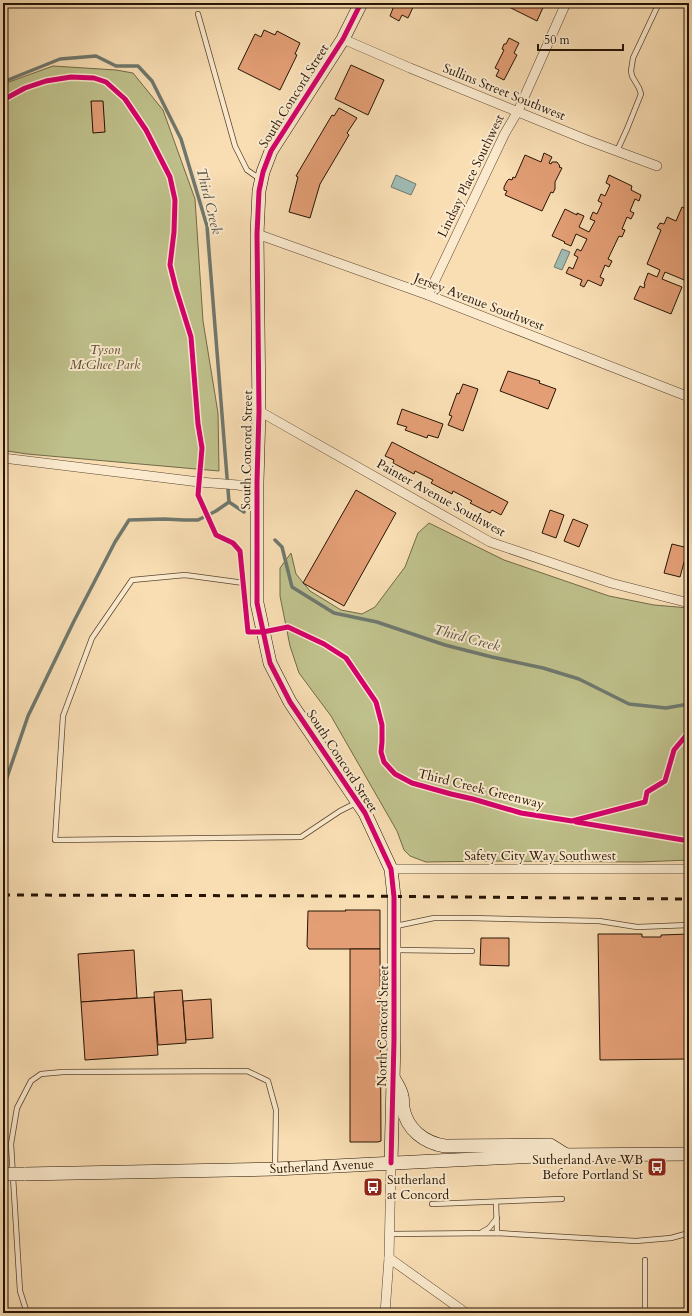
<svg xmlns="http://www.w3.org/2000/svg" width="692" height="1316" font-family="Cardo,serif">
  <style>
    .green { fill: #bfc18c; stroke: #726a48 }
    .water { fill: #9fbbb4; stroke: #6f786e }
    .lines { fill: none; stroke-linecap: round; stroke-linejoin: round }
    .stream { stroke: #6f786e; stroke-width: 3.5 }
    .building { fill: #e39e75; stroke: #261404 }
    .lane-casing { stroke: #5b4630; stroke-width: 6 }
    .street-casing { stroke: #5b4630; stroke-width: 10 }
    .secondary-casing { stroke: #261404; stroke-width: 14 }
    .lane { stroke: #fbeace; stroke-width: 4.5 }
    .street { stroke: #fbeace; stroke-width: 9 }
    .secondary { stroke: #fbeace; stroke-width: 13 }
    .rail { stroke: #261404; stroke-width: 3; stroke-dasharray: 7 7; stroke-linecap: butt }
    .secondary-bridge-casing { stroke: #261404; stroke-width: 14; stroke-linecap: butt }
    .secondary-bridge { stroke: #fbeace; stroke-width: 13 }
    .cycleway-casing { stroke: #fbeace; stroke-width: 8 }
    .cycleway { stroke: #d6006c; stroke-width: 5 }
    .labels { text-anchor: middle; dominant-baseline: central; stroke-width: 4; stroke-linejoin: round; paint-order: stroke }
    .street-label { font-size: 13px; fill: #261404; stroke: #fbeace }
    .park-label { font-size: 13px; font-style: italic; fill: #5c5134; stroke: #fbeace }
    .poi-label { font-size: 13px; fill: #261404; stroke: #fbeace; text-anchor: end }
    .water-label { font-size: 14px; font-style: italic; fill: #504e42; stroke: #fbeace }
  </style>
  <rect width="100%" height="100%" fill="#f9deb4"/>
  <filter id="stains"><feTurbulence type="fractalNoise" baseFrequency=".005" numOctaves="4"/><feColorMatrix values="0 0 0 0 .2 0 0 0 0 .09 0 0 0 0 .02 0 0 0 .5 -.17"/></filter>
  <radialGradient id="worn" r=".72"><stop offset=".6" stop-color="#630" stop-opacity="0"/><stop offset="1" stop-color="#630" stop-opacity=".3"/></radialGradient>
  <!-- green -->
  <g class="green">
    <polygon points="53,66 116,70 133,73 163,110 195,199 203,321 218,413 219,471 27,454 7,451 3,448 3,85 9,82"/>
    <polygon points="429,523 504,560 609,596 654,605 689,608 689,860 640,862 487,861 426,862 410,856 404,850 397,831 331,716 299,673 290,646 280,596 280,568 291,553 296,574 310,591 341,610 362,614 375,607 405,567 418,533"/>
  </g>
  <!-- water -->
  <g class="water">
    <polygon points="396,175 416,184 411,195 391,187"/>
    <polygon points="562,249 570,252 562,270 554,267"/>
  </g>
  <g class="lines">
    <!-- stream -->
    <g class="stream">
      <polyline points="3,82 60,59 96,56 116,66 138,66 152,81 181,139 207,226 229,502 244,512"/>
      <polyline points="275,540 282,547 292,587 334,613 377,622 445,645 492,657 543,668 579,679 629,704 666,708 689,704"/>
      <polyline points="3,789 28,716 74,621 115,542 129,520 164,519 184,520 198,520 216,511 229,502"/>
    </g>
  </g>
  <!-- building -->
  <g class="building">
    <polygon points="395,3 415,3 408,18 402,15 399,21 390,16"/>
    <polygon points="506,3 545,3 537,21 505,5"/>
    <polygon points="264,30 275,35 277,31 300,43 295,54 297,55 280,90 238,69 255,34 261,37"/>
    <polygon points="509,38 519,43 514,53 517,55 504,80 496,76 499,70 495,68 504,50 502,49 504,44 506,44"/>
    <polygon points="351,65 384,80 368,115 335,99"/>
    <polygon points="91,101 103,101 105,132 93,133"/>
    <polygon points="339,108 357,118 347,133 349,135 320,184 310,218 289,212 298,177 296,176 332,115 334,116"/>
    <polygon points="544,153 552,157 549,163 551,164 552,162 557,162 560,166 559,167 562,168 555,182 555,189 553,193 551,192 542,211 505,195 507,191 504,190 504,187 507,181 509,179 512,180 513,177 515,178 525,155 541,162"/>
    <polygon points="609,175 632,186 631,190 641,195 639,201 635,199 630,211 634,213 631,219 627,217 622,229 625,230 622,237 619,236 608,259 612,261 609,267 605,265 600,277 604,279 601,286 588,280 584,287 580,285 582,280 566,273 569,267 573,269 578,257 574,255 577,249 581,251 587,239 576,234 571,246 564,243 565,242 552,236 565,209 577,215 577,213 584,216 579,227 589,232 595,221 590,219 593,212 597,214 602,203 598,201 601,194 605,196 610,185 606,183"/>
    <polygon points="682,207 689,210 689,282 665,272 662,279 682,287 671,314 634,299 640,286 644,288 645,284 644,284 648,273 657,277 660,270 647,264 661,230 657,228 660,223 664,224 667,217 676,221"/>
    <polygon points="508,371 540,381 539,383 556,389 548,409 500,391"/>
    <polygon points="463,384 478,389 463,431 448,425 452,416 449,415 457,393 459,394"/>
    <polygon points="402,409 443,424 438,438 428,435 427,438 405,430 407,427 397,424"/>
    <polygon points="392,442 508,502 501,515 492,510 490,513 470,503 472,501 453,491 452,494 431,483 433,480 415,471 414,474 393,463 394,460 385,456"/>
    <polygon points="356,490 396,513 344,606 303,583"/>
    <polygon points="550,510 564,515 556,538 542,533"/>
    <polygon points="573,519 588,525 579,547 564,541"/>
    <polygon points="672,544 688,548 680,577 664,573"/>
    <polygon points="345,910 380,910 380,949 309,949 307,946 308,911 346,911"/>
    <polygon points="598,934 642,934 642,937 661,937 661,935 689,934 689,1059 600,1060"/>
    <polygon points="481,938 509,938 509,966 480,965"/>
    <polygon points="350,949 380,949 381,1141 378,1142 350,1142"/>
    <polygon points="134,950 137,998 81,1002 78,954"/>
    <polygon points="182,990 186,1043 158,1045 154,992"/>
    <polygon points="154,997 158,1055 85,1060 81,1002"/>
    <polygon points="211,999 213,1038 186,1040 183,1001"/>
  </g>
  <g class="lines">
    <defs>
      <g id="lane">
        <polyline points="198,14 235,146 247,170 260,179"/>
        <polyline points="617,151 627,129 641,94 639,88 632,76 631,71 633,58 659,3"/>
        <polyline points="244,583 185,575 132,580 92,638 63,716 55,840 301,837 340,811 356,803"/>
        <polyline points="396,926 434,918 470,918 599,921 637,927 689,925"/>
        <polyline points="396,950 472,951"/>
        <polyline points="496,1202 497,1233"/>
        <polyline points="432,1204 562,1199"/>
        <polyline points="482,1232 489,1228 497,1218"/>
        <polyline points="390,1234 497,1233 636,1241 671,1238 689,1233"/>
        <polyline points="645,1260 645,1313"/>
        <polyline points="27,1313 20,1291 11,1144 17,1108 31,1081 41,1074 63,1072 247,1071 268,1081 276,1110 275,1167"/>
      </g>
      <g id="street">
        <polyline points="343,39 410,68 587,140 657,166"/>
        <polyline points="257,234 428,295 689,397"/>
        <polyline points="428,295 505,133 518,111 566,3"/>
        <polyline points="259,411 490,542 611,583 689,603"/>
        <polyline points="3,458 199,482 238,485 257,489"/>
        <polyline points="391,869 689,869"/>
        <polyline points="389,1258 466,1313"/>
        <polyline points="385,1313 389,1258 391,1163"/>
      </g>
      <g id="secondary">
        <polyline points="361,3 343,39 271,151 263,172 259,191 257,234 259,411 257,482 257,603 270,663 290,702 365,813 391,869 394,897 394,1040 391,1163"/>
        <path d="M394 1079C397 1084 401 1090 402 1096 403 1100 402 1104 403 1108 407 1130 425 1143 445 1146L550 1145 566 1155"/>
        <path id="s1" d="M24 1174 275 1169 556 1155 689 1154"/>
      </g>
    </defs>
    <!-- lane casing -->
    <use href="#lane" class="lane-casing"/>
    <!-- street casing -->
    <use href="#street" class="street-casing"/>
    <!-- secondary casing -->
    <use href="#secondary" class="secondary-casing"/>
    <!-- lane -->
    <use href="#lane" class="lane"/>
    <!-- street -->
    <use href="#street" class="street"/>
    <!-- secondary -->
    <use href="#secondary" class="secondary"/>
    <!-- rail -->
    <polyline class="rail" points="3,895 348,896 689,899"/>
    <defs>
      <polyline id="secondary-bridge" points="3,1174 24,1174"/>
    </defs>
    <!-- secondary-bridge casing -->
    <use href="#secondary-bridge" class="secondary-bridge-casing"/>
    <!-- secondary-bridge -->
    <use href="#secondary-bridge" class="secondary-bridge"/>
    <defs>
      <g id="cycleway">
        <polyline points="361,3 343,39 271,151 263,172 259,191 257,234 259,411 257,482 257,603 270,663 290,702 365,813 391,869 394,897 394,1040 391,1163"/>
        <polyline points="3,100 25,88 46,81 71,77 94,78 106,82 125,99 146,130 170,177 175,200 174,232 170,265 176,289 191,337 198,424 202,448 198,495 216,535 233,543 240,551 248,632 263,632 288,627 324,644 346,658 376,702 382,725 382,742 381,752 384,762 395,774 412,783 451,794 473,799 521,813 572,821 645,802 647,792 665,781 674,750 689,732"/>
        <polyline points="576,822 689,841"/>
      </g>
    </defs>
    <!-- cycleway casing -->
    <use href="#cycleway" class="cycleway-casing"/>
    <!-- cycleway -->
    <use href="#cycleway" class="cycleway"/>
  </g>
  <!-- icons -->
  <defs>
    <symbol id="bus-square" viewBox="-11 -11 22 22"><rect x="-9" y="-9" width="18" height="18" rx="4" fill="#8f2418" stroke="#fbeace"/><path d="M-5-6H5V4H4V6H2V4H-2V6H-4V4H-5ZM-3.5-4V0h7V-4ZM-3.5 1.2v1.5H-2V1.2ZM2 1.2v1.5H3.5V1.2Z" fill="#fff"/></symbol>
  </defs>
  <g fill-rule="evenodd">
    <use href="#bus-square" x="646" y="1156" width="22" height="22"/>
    <use href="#bus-square" x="362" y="1176" width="22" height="22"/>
  </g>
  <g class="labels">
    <!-- street labels -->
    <g class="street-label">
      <text transform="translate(504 92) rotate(22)">Sullins Street Southwest</text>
      <text transform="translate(294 96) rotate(-58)">South Concord Street</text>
      <text transform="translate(471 176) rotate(-64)">Lindsay Place Southwest</text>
      <text transform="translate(479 302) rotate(21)">Jersey Avenue Southwest</text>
      <text transform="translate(247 450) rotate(-89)">South Concord Street</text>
      <text transform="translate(441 498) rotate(29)">Painter Avenue Southwest</text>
      <text transform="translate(342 761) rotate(57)">South Concord Street</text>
      <text transform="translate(481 789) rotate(14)">Third Creek Greenway</text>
      <text x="540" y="856">Safety City Way Southwest</text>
      <text transform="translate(383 1026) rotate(-89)">North Concord Street</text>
      <text stroke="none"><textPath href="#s1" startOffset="298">Sutherland Avenue</textPath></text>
    </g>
    <!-- park labels -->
    <g class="park-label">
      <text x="105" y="350">Tyson<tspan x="105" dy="15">McGhee Park</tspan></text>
    </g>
    <!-- poi labels -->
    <g class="poi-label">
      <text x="643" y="1160">Sutherland Ave WB<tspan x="643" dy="15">Before Portland St</tspan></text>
      <text x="387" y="1180" text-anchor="start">Sutherland<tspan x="387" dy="15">at Concord</tspan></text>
    </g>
    <!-- water labels -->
    <g class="water-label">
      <text transform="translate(209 201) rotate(76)">Third Creek</text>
      <text transform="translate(467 638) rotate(15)">Third Creek</text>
    </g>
  </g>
  <!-- margin -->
  <rect width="692" height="1316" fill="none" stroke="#f9deb4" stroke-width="16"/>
  <rect x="4" y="4" width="684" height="1308" fill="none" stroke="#261404" stroke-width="2"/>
  <rect x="8" y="8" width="676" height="1300" fill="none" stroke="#261404"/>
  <!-- scale -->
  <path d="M538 44v6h85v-6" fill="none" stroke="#261404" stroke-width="2"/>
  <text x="544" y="44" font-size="12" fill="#261404" stroke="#fbeace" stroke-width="3" paint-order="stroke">50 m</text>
  <rect width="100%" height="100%" filter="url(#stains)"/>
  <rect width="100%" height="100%" fill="url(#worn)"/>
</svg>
